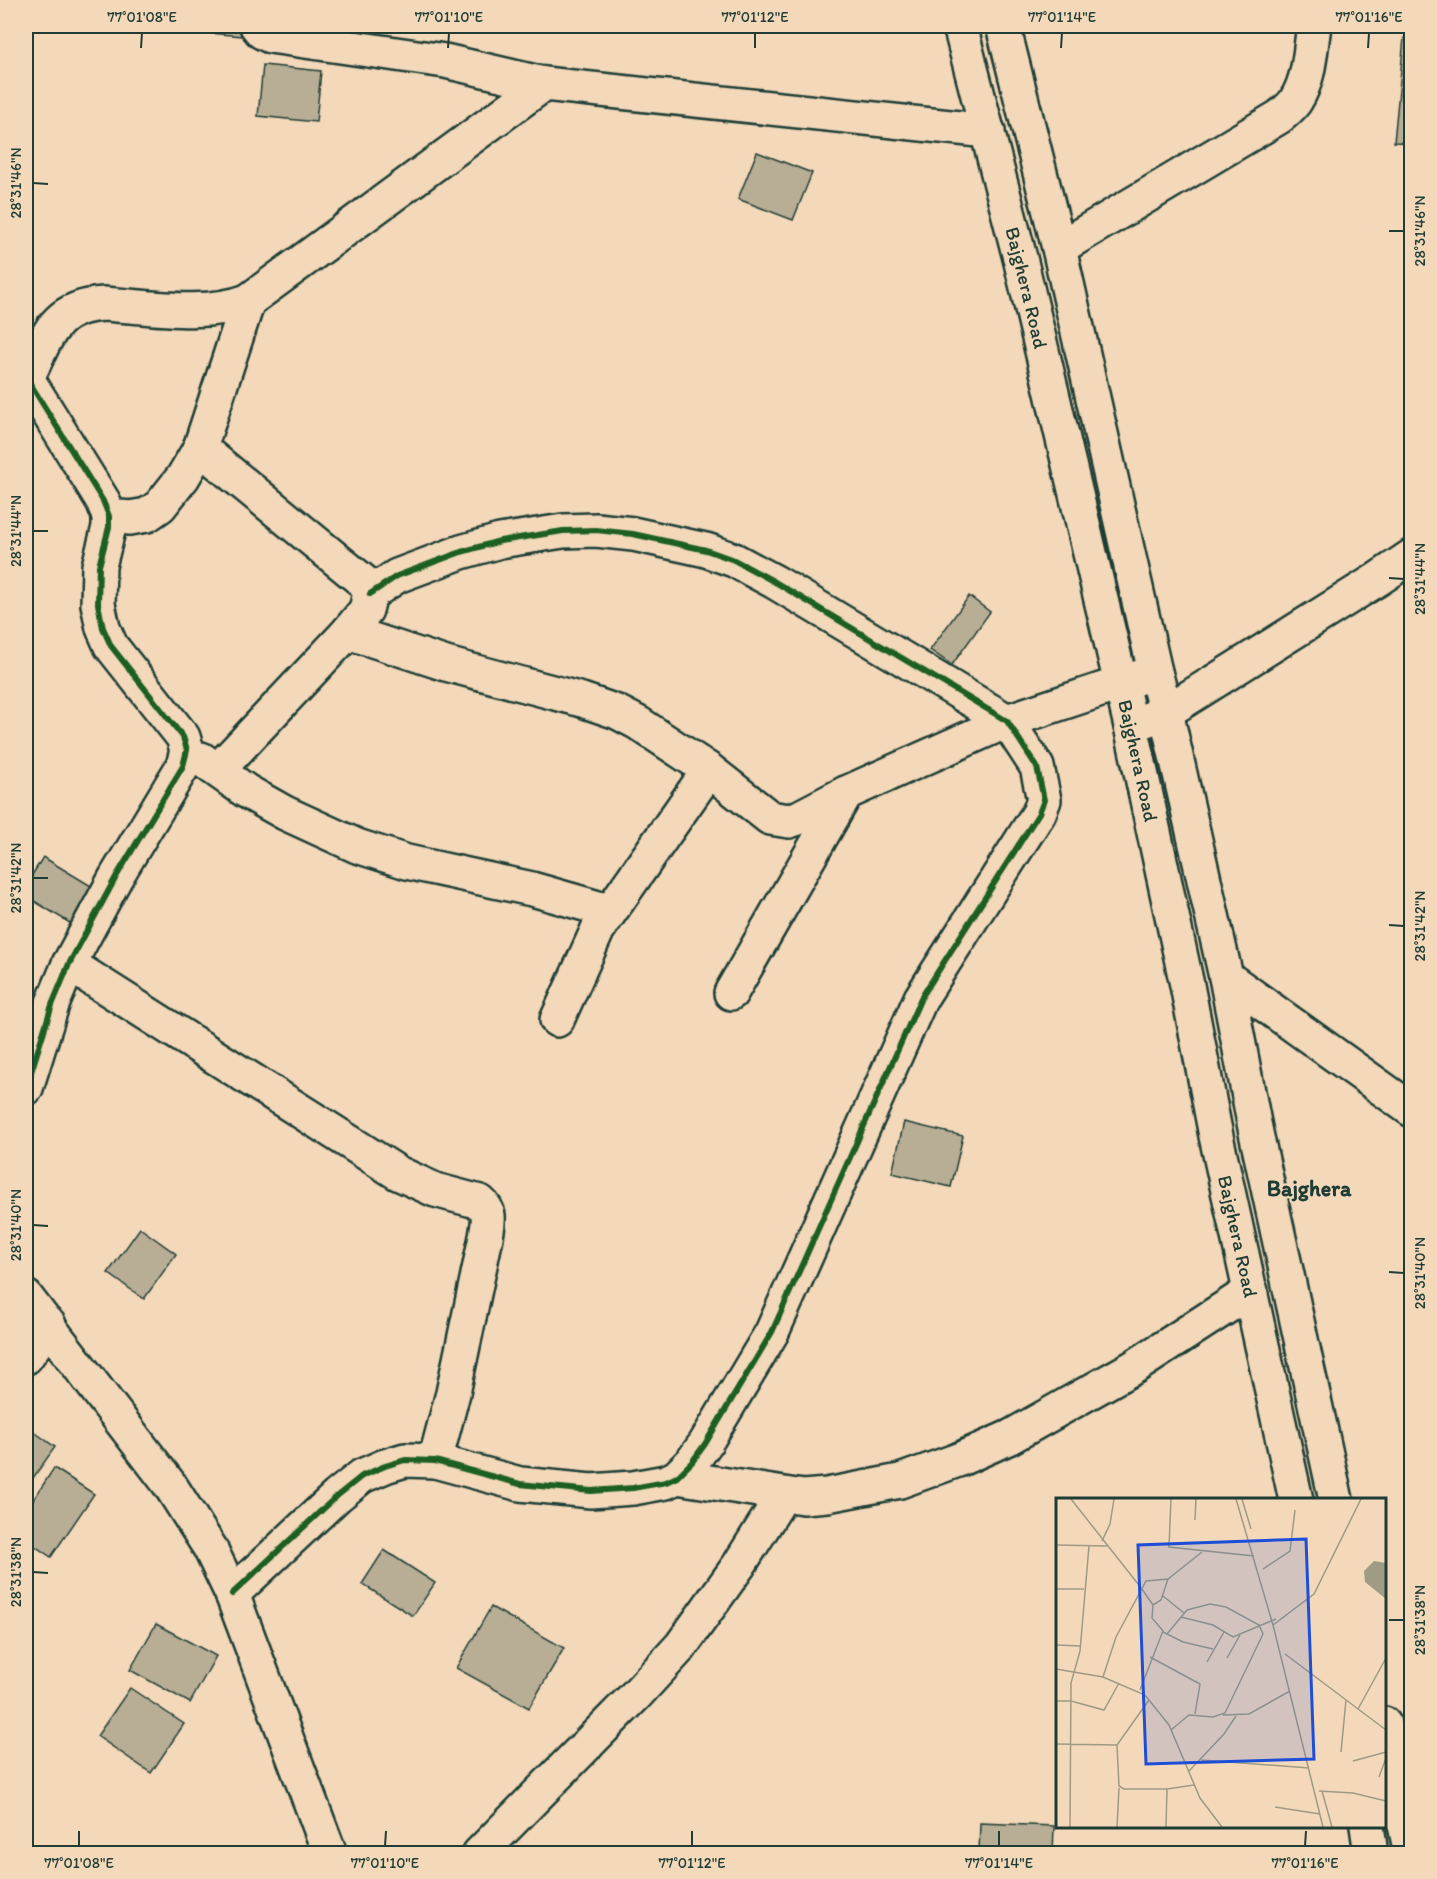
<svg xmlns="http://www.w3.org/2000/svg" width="1437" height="1879" font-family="Itim,sans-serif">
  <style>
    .building { fill: #b8ad95; stroke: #1f3d34; stroke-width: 1.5 }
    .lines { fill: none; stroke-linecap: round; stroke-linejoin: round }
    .minor-casing { stroke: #1f3d34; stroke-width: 38 }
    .major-casing { stroke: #1f3d34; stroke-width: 38 }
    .minor { stroke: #f3d8ba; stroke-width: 33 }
    .major { stroke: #f3d8ba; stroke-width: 33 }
    .cycleway-casing { stroke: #f3d8ba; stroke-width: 10 }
    .cycleway { stroke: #1b5e20; stroke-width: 6 }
    .ticks { fill: none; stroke: #1f3d34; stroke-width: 2 }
    .labels { text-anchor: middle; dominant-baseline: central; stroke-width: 4.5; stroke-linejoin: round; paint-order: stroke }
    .street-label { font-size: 20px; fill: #1f3d34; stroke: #f3d8ba }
    .quarter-label { font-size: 22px; font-weight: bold; fill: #1f3d34; stroke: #f3d8ba }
    .inset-road { fill: none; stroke: #9e9a84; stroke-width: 1.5 }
    .view { fill: #1d4ed8; fill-opacity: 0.15; stroke: #1d4ed8; stroke-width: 3 }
    .inset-edge { fill: none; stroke: #1f3d34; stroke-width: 3 }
    .neatline { fill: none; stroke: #1f3d34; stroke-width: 2 }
    .ticks-label { font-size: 15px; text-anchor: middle; fill: #1f3d34 }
  </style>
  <rect width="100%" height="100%" fill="#f3d8ba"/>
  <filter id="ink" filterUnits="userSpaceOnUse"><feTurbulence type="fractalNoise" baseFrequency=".0167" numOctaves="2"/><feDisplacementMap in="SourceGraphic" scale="12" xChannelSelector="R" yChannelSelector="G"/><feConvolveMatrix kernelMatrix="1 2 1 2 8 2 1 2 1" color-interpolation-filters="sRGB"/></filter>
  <g filter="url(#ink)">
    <!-- building -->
    <g class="building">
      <polygon points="164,26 243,26 242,36 163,29"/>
      <polygon points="1404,38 1412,39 1412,143 1394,142"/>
      <polygon points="263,65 321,71 316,122 258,116"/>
      <polygon points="757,152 812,173 793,220 738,199"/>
      <polygon points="969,596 990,612 952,665 930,650"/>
      <polygon points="43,857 96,889 73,925 26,896 26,885"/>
      <polygon points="904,1122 963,1136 951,1187 892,1173"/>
      <polygon points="140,1228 176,1254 144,1299 108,1273"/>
      <polygon points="26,1426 55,1447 26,1488"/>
      <polygon points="54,1468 94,1494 51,1557 26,1540 26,1511"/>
      <polygon points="384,1550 435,1583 413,1616 362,1584"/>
      <polygon points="491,1607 564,1648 529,1708 456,1668"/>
      <polygon points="156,1624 216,1656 190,1703 130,1670"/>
      <polygon points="130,1688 184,1724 151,1773 97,1736"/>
      <polygon points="980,1823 1054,1826 1053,1854 979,1854"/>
    </g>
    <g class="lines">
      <defs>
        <g id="minor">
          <polyline points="257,26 262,32 270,36 445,61 544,84 988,131"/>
          <path d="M1059 248 1279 117C1285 112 1293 106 1296 100 1310 78 1310 50 1314 26"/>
          <polyline points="26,377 103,501 109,516 109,527 99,566 98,604 103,628 111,646 183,737 187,750 183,766 116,877 69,964 52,1005 26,1088"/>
          <path d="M26 380C47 339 51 307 104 304 151 307 204 317 248 301L544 84"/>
          <polyline points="200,448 364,582 370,594 366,610 348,632 218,770"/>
          <polyline points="109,516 130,518 147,515 160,506 183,477 200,448 248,301"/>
          <polyline points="348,632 446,664 582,700 617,712 638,723 709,770 770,818 789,821 798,818 846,793 1007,721 1155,672"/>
          <polyline points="1131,726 1166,712 1378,579 1412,556"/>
          <polyline points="201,759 246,791 285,813 357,846 407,862 532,889 609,911"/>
          <path d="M69 964 398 1173 435 1190 480 1202C492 1212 488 1223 486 1237L453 1393 435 1461"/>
          <polyline points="1226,977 1412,1110"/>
          <polyline points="731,993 846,793"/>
          <polyline points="557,1020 598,929 709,770"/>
          <polyline points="26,1297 170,1485 210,1548 232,1594 330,1854"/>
          <polyline points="26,1357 49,1325"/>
          <polyline points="677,1477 803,1497 827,1495 900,1481 958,1460 1010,1437 1134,1367 1251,1291"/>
          <polyline points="232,1594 337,1496 362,1476 385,1466 405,1460 435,1461 520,1484 591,1491 633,1488 666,1482 677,1477 692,1462 705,1444 772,1332 921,998 1039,813 1044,800 1037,767 1007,721 775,582 734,560 706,550 633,534 596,530 563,531 500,541 461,552 397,576 370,594"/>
          <polyline points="479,1854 635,1696 681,1646 739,1565 783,1495"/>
        </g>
        <g id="major">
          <path id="s1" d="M960 26 1020 258 1131 726 1187 985 1216 1136 1296 1500"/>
          <polyline points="1003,26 1059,248 1155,672 1166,712 1226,977 1255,1128 1336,1500"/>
          <polyline points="1384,1724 1411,1854"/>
          <polyline points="1367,1826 1371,1854"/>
        </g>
      </defs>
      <!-- minor casing -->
      <use href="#minor" class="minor-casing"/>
      <!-- major casing -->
      <use href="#major" class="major-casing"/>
      <!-- minor -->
      <use href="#minor" class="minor"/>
      <!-- major -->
      <use href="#major" class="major"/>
      <defs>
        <g id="cycleway">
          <polyline points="26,377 103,501 109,516 109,527 99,566 98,604 103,628 111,646 183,737 187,750 183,766 116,877 69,964 52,1005 26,1088"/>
          <polyline points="232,1594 337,1496 362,1476 385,1466 405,1460 435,1461 520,1484 591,1491 633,1488 666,1482 677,1477 692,1462 705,1444 772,1332 921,998 1039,813 1044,800 1037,767 1007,721 775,582 734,560 706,550 633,534 596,530 563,531 500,541 461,552 397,576 370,594"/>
        </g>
      </defs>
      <!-- cycleway casing -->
      <use href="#cycleway" class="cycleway-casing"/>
      <!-- cycleway -->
      <use href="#cycleway" class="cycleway"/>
    </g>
  </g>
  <!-- ticks -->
  <path class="ticks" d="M141 48 142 33M448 48 449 33M755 48V33M1061 48 1062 33M1368 48 1369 33M33 183 48 184M1389 231H1404M33 531H48M1389 578 1404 579M33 878H48M1389 925 1404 926M33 1225 48 1226M1389 1272 1404 1273M33 1572 48 1573M1389 1620H1404M79 1846V1831M385 1846 386 1831M692 1846V1831M999 1846V1831M1305 1846 1306 1831"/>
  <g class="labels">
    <!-- street labels -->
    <g class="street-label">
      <text stroke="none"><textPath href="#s1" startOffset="270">Bajghera Road</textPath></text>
      <text stroke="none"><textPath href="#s1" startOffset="756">Bajghera Road</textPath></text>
      <text stroke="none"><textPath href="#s1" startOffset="1242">Bajghera Road</textPath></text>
    </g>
    <!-- quarter labels -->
    <g class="quarter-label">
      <text x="1309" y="1188">Bajghera</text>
    </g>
  </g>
  <!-- overview -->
  <g transform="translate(1056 1498)">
    <rect width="330" height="330" fill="#f3d8ba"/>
    <path d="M318 63 330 65V101L309 84 308 73Z" fill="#9f9c85"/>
    <path class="inset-road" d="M15 1 86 91 97 107 96 120 107 133 84 192M115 1 113 49 198 58M180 1 217 127 267 329M186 1 195 31M139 22 140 1M46 43 54 26 58 1M0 47 51 48M207 71 234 53 239 12M0 91H28M107 98 128 115M97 107 105 102 112 81M125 119 157 127 177 139 220 121M217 127 258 96 305 1M107 134 127 144 157 151M111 136 131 112 154 106 170 109 203 127 207 136 169 215 157 219 133 217 115 232M0 147 25 148M229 156 330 232M94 159 144 186 139 216M171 160 184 137M151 164 168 134M0 171 47 179 89 197 113 227 144 300 166 329M47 179 60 139 90 83 112 81 146 54M93 202 61 247 63 288 68 291H111L110 329M0 203H15L48 212 63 185M302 211 330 160M167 217 193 216 234 193M0 246 61 247M285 254 290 202M145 262 253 270M297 263 330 254M133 273 168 236 180 218M323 279 330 260M111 291 138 287M263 293 297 295 330 303M266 293 276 329M219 309 264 316M14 329 15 185 24 153 33 48M61 329 63 290"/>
    <path class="view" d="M250 41 258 261 90 266 82 47Z"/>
    <rect width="330" height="330" class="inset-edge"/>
  </g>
  <!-- margin -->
  <rect width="1437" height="1879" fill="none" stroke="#f3d8ba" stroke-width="66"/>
  <rect x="33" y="33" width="1371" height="1813" class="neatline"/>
  <g class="ticks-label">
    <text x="142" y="22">77°01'08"E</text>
    <text x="449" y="22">77°01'10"E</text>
    <text x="755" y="22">77°01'12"E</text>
    <text x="1062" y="22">77°01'14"E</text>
    <text x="1369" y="22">77°01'16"E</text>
    <text transform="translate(16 183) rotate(-90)" y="5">28°31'46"N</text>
    <text transform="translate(1420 231) rotate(-90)" y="5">28°31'46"N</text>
    <text transform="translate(16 531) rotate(-90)" y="5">28°31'44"N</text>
    <text transform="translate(1420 579) rotate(-90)" y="5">28°31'44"N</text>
    <text transform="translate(16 878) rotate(-90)" y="5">28°31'42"N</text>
    <text transform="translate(1420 926) rotate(-90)" y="5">28°31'42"N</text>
    <text transform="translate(16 1225) rotate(-90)" y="5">28°31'40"N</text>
    <text transform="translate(1420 1273) rotate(-90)" y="5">28°31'40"N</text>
    <text transform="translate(16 1572) rotate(-90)" y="5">28°31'38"N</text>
    <text transform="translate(1420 1620) rotate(-90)" y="5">28°31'38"N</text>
    <text x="79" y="1868">77°01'08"E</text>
    <text x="385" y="1868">77°01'10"E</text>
    <text x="692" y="1868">77°01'12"E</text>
    <text x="999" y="1868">77°01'14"E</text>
    <text x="1305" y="1868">77°01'16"E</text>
  </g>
</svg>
